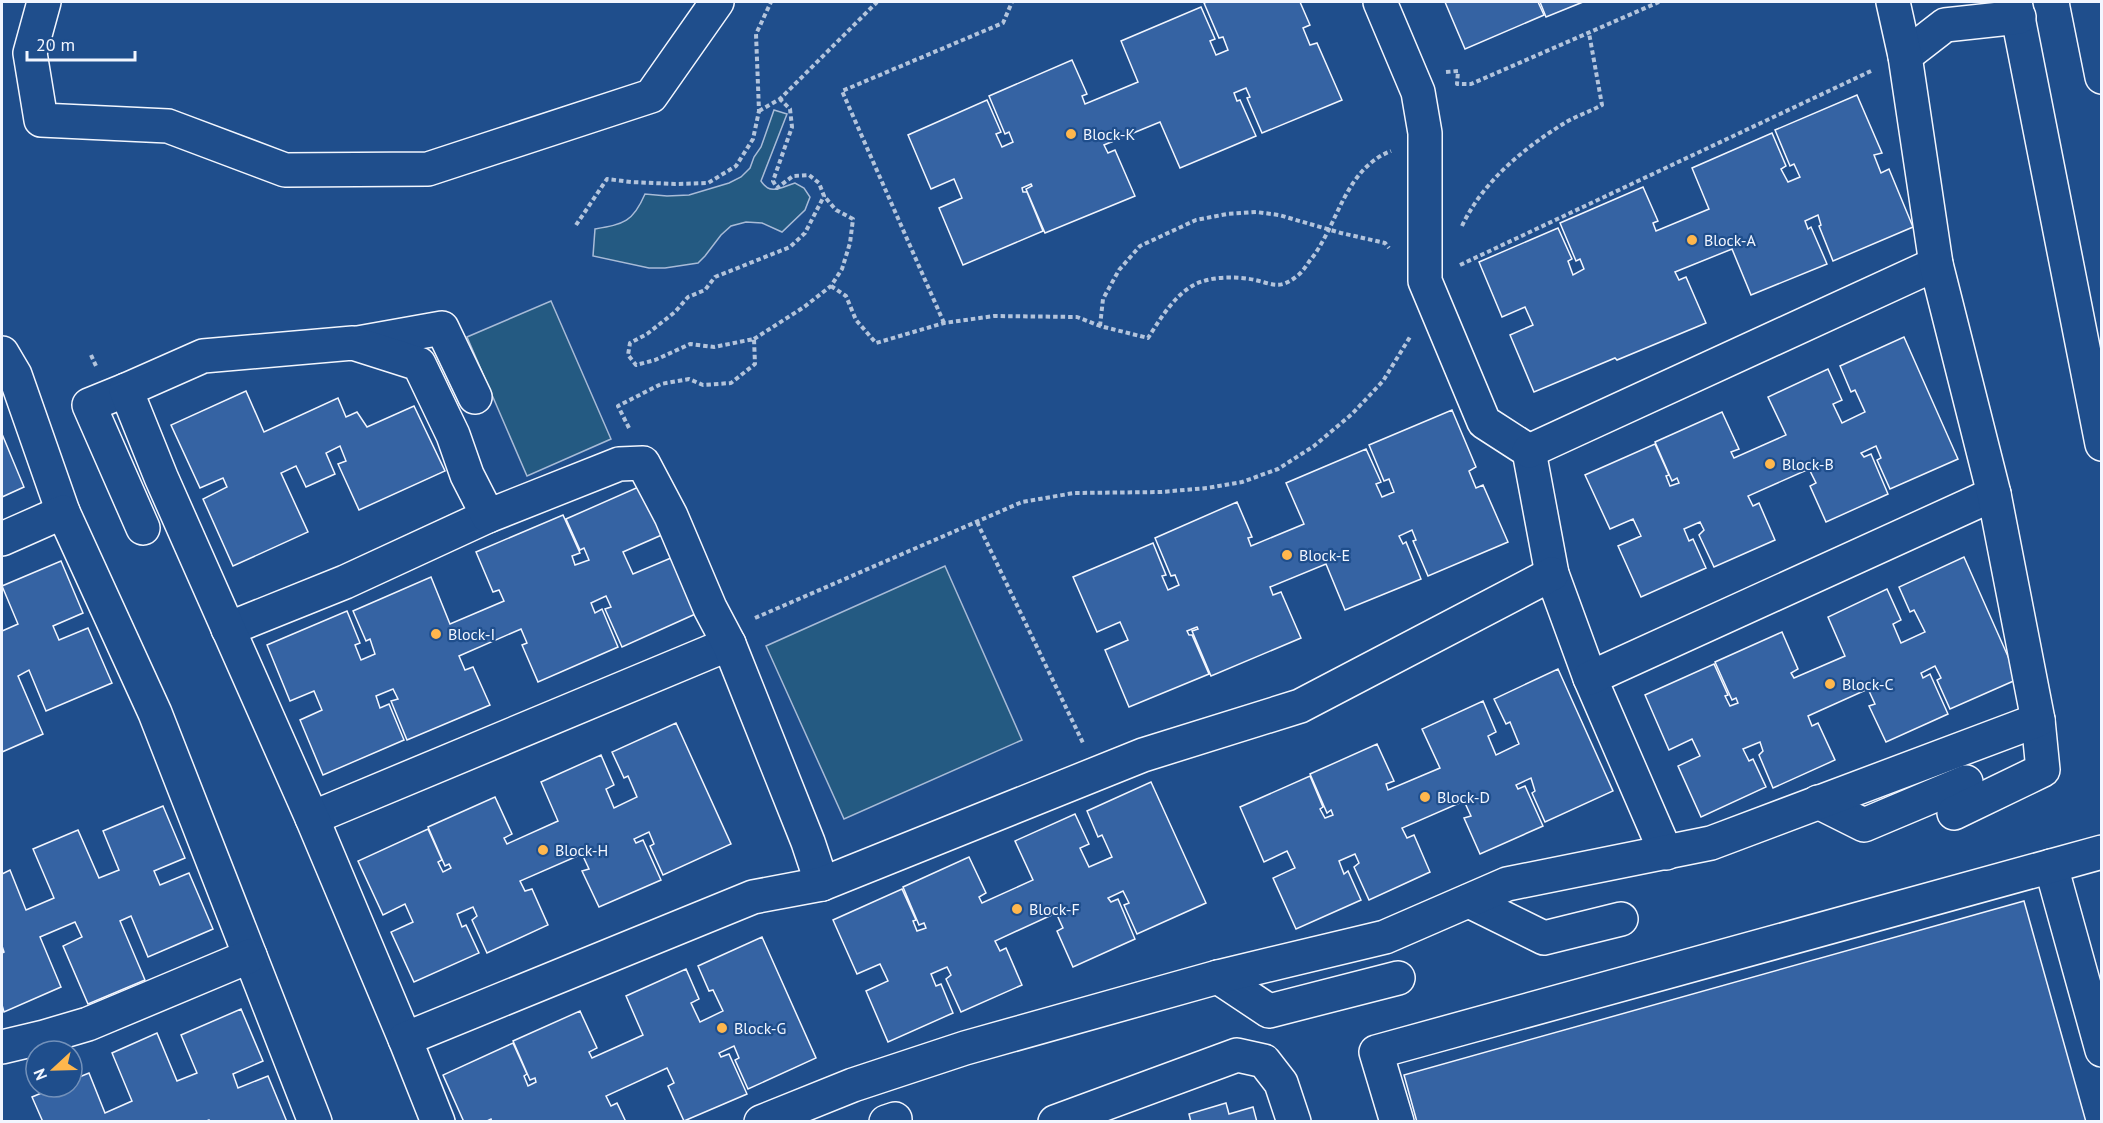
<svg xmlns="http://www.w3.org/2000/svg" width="2103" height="1123" font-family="'PT Sans',sans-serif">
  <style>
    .green { fill: #245a82; stroke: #a8bbd7; stroke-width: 1.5 }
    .building { fill: #3563a3; stroke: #f2f6ff; stroke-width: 1.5 }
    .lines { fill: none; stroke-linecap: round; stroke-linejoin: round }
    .minor-casing { stroke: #f2f6ff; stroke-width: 36 }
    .path { stroke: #b3c4dc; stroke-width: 4; stroke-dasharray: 4.5 3; stroke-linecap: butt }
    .minor { stroke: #1f4e8c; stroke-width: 33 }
    .poi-dot { fill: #ffb74d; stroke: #1f4e8c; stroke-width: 2 }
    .labels { text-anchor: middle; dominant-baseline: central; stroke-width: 4.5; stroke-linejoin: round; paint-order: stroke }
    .poi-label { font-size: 16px; fill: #f2f6ff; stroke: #1f4e8c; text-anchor: start }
  </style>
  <rect width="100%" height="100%" fill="#1f4e8c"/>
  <!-- green -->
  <g class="green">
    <path d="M774 110 787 114 761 181C771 196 781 187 795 183L804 188 810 197 805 210 782 232 762 223 746 222 731 226 721 235 705 256 698 263 665 268H649L593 256 595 229C624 224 633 222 645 194L667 196 689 195 729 183 741 177 750 168 754 157 761 147Z"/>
    <polygon points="551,301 611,439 527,476 467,337"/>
    <polygon points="945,566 1022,740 844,819 766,646"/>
  </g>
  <!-- building -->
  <g class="building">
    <polygon points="1207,2 1300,2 1310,25 1303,28 1310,45 1317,43 1342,100 1262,133 1247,98 1250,97 1246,88 1234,93 1237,101 1240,100 1256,136 1180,168 1160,122 1104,145 1108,153 1115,150 1135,196 1045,233 1026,189 1032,186 1031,184 1022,188 1023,192 1027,192 1043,231 963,265 939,208 962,198 954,179 931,189 908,135 987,100 1001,132 996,134 1002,147 1013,142 1009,132 1005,134 989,96 1072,60 1087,94 1082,96 1085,104 1138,82 1121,41 1201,7 1215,39 1210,41 1216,55 1228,50 1223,37 1219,38 1204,3"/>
    <polygon points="1445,2 1538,2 1544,15 1465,49"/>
    <polygon points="1540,2 1583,2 1546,17"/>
    <polygon points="1857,95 1882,153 1874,155 1881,173 1889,169 1913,227 1833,261 1819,226 1821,225 1818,215 1805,221 1808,229 1811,227 1827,264 1751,295 1732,249 1675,272 1679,280 1686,277 1706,323 1617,360 1615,358 1534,392 1510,335 1533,325 1525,307 1502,317 1479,262 1558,228 1572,259 1568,261 1573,275 1584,269 1580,259 1576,261 1560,223 1643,187 1658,221 1653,223 1656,231 1709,209 1692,168 1772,133 1786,166 1781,169 1788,182 1800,177 1794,164 1790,166 1775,130"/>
    <polygon points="1904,337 1958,459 1890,489 1877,460 1881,458 1876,446 1861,453 1864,457 1871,454 1888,494 1826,522 1810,486 1816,483 1809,469 1748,496 1753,506 1759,503 1775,540 1714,567 1699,535 1704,530 1700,522 1684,529 1689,541 1693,539 1706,568 1641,597 1618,546 1641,536 1633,519 1610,529 1585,475 1655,444 1669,475 1666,476 1670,486 1679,483 1677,478 1672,481 1655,442 1722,412 1739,449 1731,452 1734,458 1786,435 1768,397 1828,369 1842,400 1833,404 1842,423 1865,412 1855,390 1851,392 1840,366"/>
    <polygon points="246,391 264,432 338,398 346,417 357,412 367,427 414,406 445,471 359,510 338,464 346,461 340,446 326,453 335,474 306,487 296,466 281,473 308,532 233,566 203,499 227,487 223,478 200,488 171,425"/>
    <polygon points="1452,410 1476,467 1469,471 1476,488 1483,485 1508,542 1428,576 1413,541 1416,540 1412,530 1399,536 1403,544 1406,542 1421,579 1345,610 1326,564 1270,587 1273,595 1281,592 1301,638 1211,676 1192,631 1198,629 1197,627 1187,631 1189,635 1192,635 1209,674 1129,707 1105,650 1128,640 1120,622 1097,632 1073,577 1153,543 1166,575 1162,576 1168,590 1179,585 1175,575 1171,576 1155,538 1237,502 1252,537 1248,538 1251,546 1304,524 1286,483 1366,449 1381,482 1376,484 1382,497 1394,492 1389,479 1384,481 1369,445"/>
    <polygon points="2,434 24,487 2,497"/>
    <polygon points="643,485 664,534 623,552 633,574 678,555 702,611 622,647 605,609 611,607 606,596 591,603 595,613 602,609 618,647 538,682 522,645 527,643 521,629 459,656 465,670 473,667 490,705 407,740 391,701 398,699 393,689 376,696 380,708 389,704 404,740 323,775 300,720 322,710 314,691 290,701 267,645 347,611 360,643 355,645 361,660 375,654 370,639 366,641 353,611 431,577 450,624 504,601 499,590 493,592 476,552 563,515 580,553 572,556 575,565 589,560 584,548 580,550 566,519"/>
    <polygon points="1964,557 2018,679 1950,709 1937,680 1941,678 1935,666 1921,673 1923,678 1930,674 1948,714 1886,742 1869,706 1875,704 1868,689 1808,716 1812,726 1818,723 1835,760 1773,788 1759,755 1763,751 1760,742 1743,749 1749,761 1753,759 1766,787 1701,817 1678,766 1700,756 1692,739 1669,750 1645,695 1714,664 1728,695 1725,696 1730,706 1738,703 1736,698 1732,700 1715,662 1782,632 1798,669 1791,673 1794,678 1845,656 1828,617 1887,589 1901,620 1893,624 1901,643 1925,632 1914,610 1910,612 1899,587"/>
    <polygon points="61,561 83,613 53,626 59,640 88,628 112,683 46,711 29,670 18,676 43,734 2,752 2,631 18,624 2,586"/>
    <polygon points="1558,669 1613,791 1545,822 1532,793 1535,791 1531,778 1516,785 1518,789 1525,786 1543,826 1480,854 1464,818 1471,816 1464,801 1402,828 1407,838 1414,835 1430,872 1369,900 1354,867 1359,863 1355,854 1339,861 1344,874 1348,871 1361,900 1296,929 1273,878 1295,868 1287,851 1264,862 1240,807 1310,776 1323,807 1320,809 1325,818 1333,815 1331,810 1327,813 1310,774 1377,744 1394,781 1386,784 1388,790 1440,768 1422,729 1483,701 1496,732 1488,736 1496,755 1519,744 1510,722 1506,724 1494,699"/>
    <polygon points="676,723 731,844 663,875 650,846 654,844 649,832 634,839 636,843 643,840 661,880 599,907 582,871 589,869 582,854 520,881 525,891 532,889 548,925 487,953 472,920 477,916 473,907 457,914 462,927 466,925 479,953 414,982 391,932 413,922 405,904 383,915 358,861 428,829 442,860 438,862 443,872 451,868 449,864 445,866 428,827 495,797 512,834 504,838 507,844 558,821 541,782 601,755 614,785 606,789 614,808 637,797 628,776 624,778 612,752"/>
    <polygon points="1151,782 1206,903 1137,934 1124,905 1129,903 1123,891 1108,898 1111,902 1118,899 1135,939 1073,967 1057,931 1063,928 1056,913 995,941 1000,951 1006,948 1022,985 961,1012 946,979 951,975 947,967 931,974 936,986 941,984 953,1013 888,1042 866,991 888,981 880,964 857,974 833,920 902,889 916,920 913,921 917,931 926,928 924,923 919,925 903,887 969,857 986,893 979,897 982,903 1033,880 1015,841 1075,814 1089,844 1080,848 1089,867 1112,857 1102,835 1098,837 1087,811"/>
    <polygon points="163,806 185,858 154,871 160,885 189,873 213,929 148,957 131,916 120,921 145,980 88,1004 63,946 82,937 75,922 40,937 61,987 4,1012 2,1005 2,953 4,952 2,946 2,874 10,870 26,910 54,898 33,849 78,830 99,878 119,870 103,831"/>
    <polygon points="2024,901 2086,1122 1417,1122 1404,1075"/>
    <polygon points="762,937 816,1058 748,1089 735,1060 739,1058 734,1046 719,1053 721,1057 729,1054 747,1094 684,1121 668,1086 674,1083 667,1068 606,1096 611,1106 617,1103 626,1122 492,1122 491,1119 485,1122 464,1122 443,1075 513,1043 527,1074 524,1076 528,1086 536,1082 535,1078 530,1080 513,1041 580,1011 597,1048 589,1052 592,1058 643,1035 626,996 686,969 699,999 691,1003 700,1022 723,1011 713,990 709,991 698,966"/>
    <polygon points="241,1009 263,1061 233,1074 238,1088 268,1076 287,1122 210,1122 209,1120 204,1122 43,1122 32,1097 56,1087 72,1087 72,1080 89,1073 105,1113 132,1101 112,1053 157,1033 177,1081 197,1073 181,1035"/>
    <polygon points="1226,1103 1229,1114 1253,1107 1257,1122 1191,1122 1189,1114"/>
  </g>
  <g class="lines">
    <defs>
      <g id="minor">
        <polyline points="44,2 30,53 41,120 168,126 285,170 428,169 651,96 717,2"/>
        <polyline points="1380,2 1418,92 1425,133 1425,281 1484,422 1529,451 1552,574 1590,678 1666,853"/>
        <polyline points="2015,2 2102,444"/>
        <polyline points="2087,2 2102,77"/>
        <polyline points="1905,56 1945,25 2019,17"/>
        <polyline points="358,343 442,328 475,397"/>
        <polyline points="2,353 15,375 63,512"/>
        <polyline points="126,390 89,405 143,528"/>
        <polyline points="1529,451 1936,264"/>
        <polyline points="2,539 63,512 155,713 315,1122"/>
        <polyline points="228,629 345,582 488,516"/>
        <polyline points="1590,678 1994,494"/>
        <polyline points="1818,802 1864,825 1966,782"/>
        <polyline points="1954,813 2043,770 2038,720"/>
        <polyline points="312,818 729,644"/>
        <polyline points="2051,866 2102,1050"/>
        <polyline points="1469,901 1544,938 1621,919"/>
        <polyline points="1218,977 1269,1011 1398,978"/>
        <polyline points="405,1039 312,818 161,477 126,390 203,356 353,343 419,364 453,435 467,475 488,516 619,464 643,463 671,516 710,608 729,644 808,842 822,884"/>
        <polyline points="2,1047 44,1037 88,1024 250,956"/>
        <polyline points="438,1122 405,1039 753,897 822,884 1143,755 1300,706 1552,574"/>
        <polyline points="761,1122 853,1085 965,1048 1218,977 1385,937 1507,884 1711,843 2038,720 1994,494 1936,264 1905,56 1893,2"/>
        <polyline points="886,1122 895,1119"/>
        <polyline points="1055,1122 1237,1055 1264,1061 1281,1083 1294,1122"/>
        <polyline points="1397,1122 1376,1052 2102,852"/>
      </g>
    </defs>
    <!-- minor casing -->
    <use href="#minor" class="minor-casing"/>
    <!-- path -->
    <g class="path">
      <polyline points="1446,72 1458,71 1457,84 1471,84 1659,2"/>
      <polyline points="759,111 780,99 877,2"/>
      <polyline points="576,225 607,179 631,182 675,184 708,183 736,166 753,139 759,111 756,34 771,2"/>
      <path d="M1462 226C1483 181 1526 146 1568 121 1579 115 1591 111 1602 105L1589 33"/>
      <polyline points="1460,265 1871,71"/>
      <path d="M831 286 846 296 856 320 876 343 944 323 994 316 1077 317 1100 326 1148 338C1159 321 1173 297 1192 286 1208 276 1237 276 1255 280 1273 284 1280 290 1297 276 1303 272 1307 264 1312 258 1339 222 1345 169 1391 151"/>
      <polyline points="944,323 842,91 1003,23 1012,2"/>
      <polyline points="1100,326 1103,299 1119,270 1140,246 1196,220 1227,214 1256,212 1279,215 1341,233 1385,243 1389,248"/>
      <polyline points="754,339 804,307 831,286 842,269 850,243 853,219 836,210 824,196"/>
      <polyline points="91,355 96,366"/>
      <polyline points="629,428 618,406 661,384 689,379 703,385 731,383 755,364 754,339 714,347 690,344 655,360 636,365 628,355 630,343 647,334 675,312 688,297 705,290 715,277 790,247 805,233 824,196 819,183 809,175 793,176 777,188 773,181 792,127 790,109 780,99"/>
      <polyline points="977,522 1083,743"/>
      <polyline points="755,618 1022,502 1074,493 1161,492 1207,488 1242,482 1278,469 1314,446 1352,414 1383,381 1410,337"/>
    </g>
    <!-- minor -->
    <use href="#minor" class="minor"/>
  </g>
  <!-- markers -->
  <g class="poi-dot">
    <circle cx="1071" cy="134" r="6"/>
    <circle cx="1692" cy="240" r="6"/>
    <circle cx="1770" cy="464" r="6"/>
    <circle cx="1287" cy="555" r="6"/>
    <circle cx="436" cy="634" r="6"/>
    <circle cx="1830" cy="684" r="6"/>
    <circle cx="1425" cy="797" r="6"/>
    <circle cx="543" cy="850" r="6"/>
    <circle cx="1017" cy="909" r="6"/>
    <circle cx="722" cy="1028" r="6"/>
  </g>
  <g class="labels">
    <!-- poi labels -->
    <g class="poi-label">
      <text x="1083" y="134">Block-K</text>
      <text x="1704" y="240">Block-A</text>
      <text x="1782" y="464">Block-B</text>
      <text x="1299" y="555">Block-E</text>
      <text x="448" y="634">Block-I</text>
      <text x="1842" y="684">Block-C</text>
      <text x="1437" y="797">Block-D</text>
      <text x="555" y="850">Block-H</text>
      <text x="1029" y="909">Block-F</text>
      <text x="734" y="1028">Block-G</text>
    </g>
  </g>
  <!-- border -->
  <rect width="2103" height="1123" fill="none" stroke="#f2f6ff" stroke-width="6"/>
  <!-- north arrow -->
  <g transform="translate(54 1069) rotate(248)"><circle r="28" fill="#1f4e8c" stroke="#7391ba" stroke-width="1.5"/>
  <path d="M0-4.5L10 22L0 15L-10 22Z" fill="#ffb74d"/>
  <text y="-9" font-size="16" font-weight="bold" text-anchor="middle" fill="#f2f6ff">N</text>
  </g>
  <!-- scale -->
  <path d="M27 51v9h108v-9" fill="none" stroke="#f2f6ff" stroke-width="3"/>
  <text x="36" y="51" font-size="18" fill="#f2f6ff" stroke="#1f4e8c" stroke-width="4.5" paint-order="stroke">20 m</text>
</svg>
